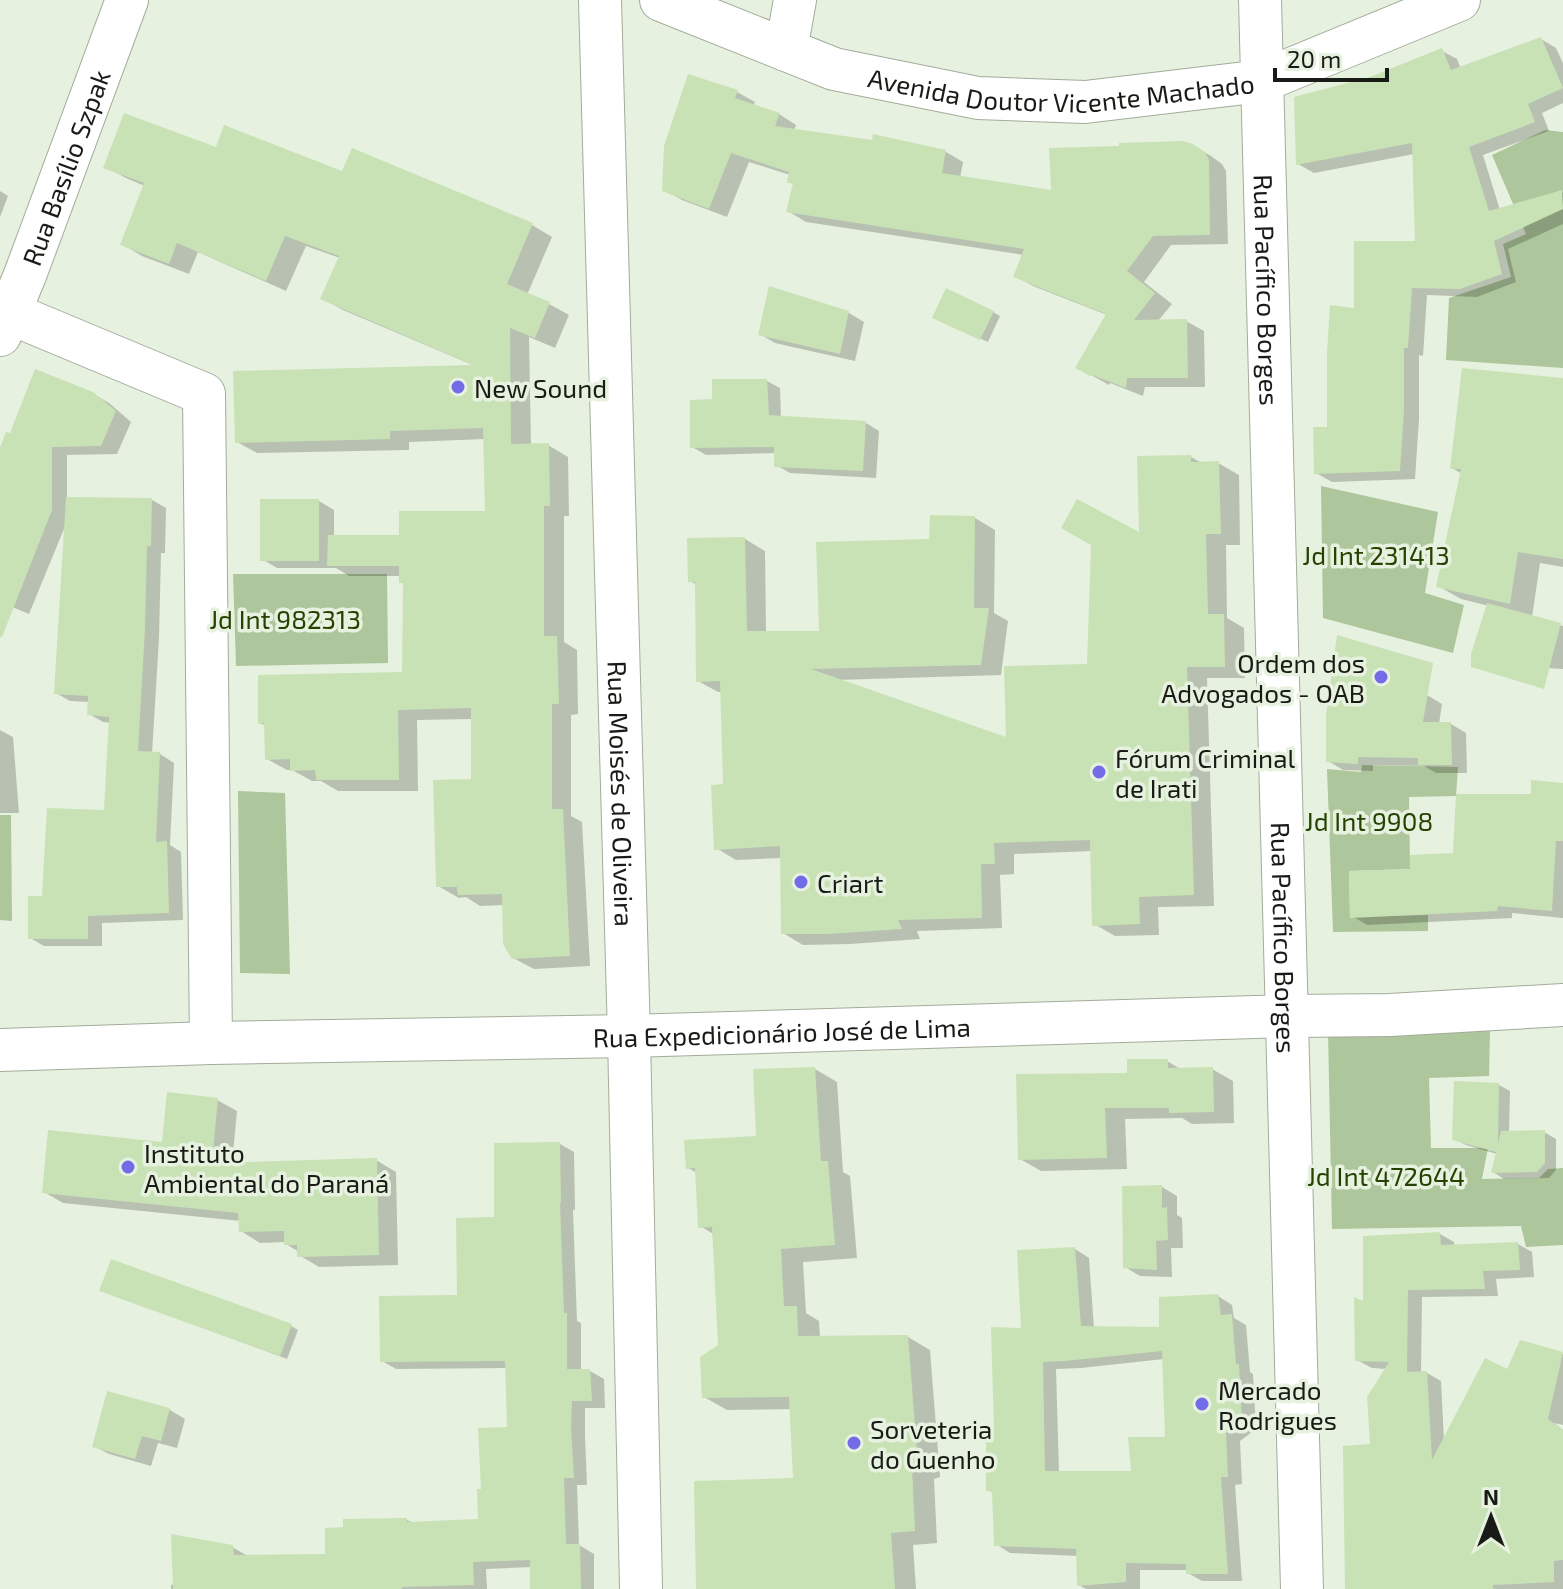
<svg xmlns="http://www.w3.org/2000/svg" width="1563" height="1589" font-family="'Exo 2',sans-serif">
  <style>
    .green { fill: #aec69b }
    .shadow { fill: #0003; fill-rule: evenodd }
    .building { fill: #c8e2b5; fill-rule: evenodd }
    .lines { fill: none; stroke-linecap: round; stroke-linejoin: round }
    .minor-casing { stroke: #a3ac9c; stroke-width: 44 }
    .minor { stroke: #fff; stroke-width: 42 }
    .poi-dot { fill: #736ce7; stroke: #e7f1df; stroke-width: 3 }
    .labels { text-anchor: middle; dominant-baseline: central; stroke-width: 7; stroke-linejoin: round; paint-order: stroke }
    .street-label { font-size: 26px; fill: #191c16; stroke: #e7f1df }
    .poi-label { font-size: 26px; fill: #191c16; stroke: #e7f1df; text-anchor: start }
    .park-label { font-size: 26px; fill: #254200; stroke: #e7f1df }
  </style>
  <rect width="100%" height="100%" fill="#e7f1df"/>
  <!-- green -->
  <g class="green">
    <polygon points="1545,130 1563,132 1563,368 1446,360 1449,298 1511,277 1503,244 1526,234 1492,155"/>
    <polygon points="1321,486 1438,512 1425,593 1464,605 1453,653 1323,618"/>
    <polygon points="233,574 387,574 388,663 236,666"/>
    <polygon points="1362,765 1458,767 1456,796 1409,797 1410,869 1349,871 1350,917 1428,915 1428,931 1333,932 1327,769 1361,772"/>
    <polygon points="238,791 285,793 290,974 240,973"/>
    <polygon points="0,815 11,815 12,921 0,920"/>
    <polygon points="1490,1028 1489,1076 1429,1078 1431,1148 1488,1148 1482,1179 1539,1178 1548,1169 1563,1168 1563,1245 1526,1247 1521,1226 1332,1229 1328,1031"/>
  </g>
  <!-- shadow -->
  <g class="shadow">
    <polygon points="1541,39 1556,48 1563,63 1563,103 1542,113 1549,131 1483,155 1500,210 1561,192 1563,193 1563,224 1508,249 1516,282 1477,297 1427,295 1423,356 1419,355 1419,419 1415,479 1332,482 1316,473 1329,429 1356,310 1417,243 1414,154 1314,173 1298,164 1349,87 1442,51 1457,59 1461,69"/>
    <polygon points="737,92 755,102 753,106 779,114 796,125 794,131 873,142 874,137 946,152 963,162 960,178 1053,192 1192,145 1211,156 1222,164 1226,171 1228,244 1171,245 1144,282 1172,304 1158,321 1186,321 1204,331 1205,387 1145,387 1143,396 1110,383 1109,385 1077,367 1107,315 1033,286 1015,276 1024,255 806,222 788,211 795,185 789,182 790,175 749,162 727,217 682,200 664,190"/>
    <polygon points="218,149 344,173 353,151 532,225 552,237 527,295 549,304 569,315 555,348 529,337 531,445 548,445 568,457 569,516 564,516 564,642 577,650 578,714 571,715 571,816 582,822 590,966 534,969 513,958 505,905 480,906 466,897 459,898 438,886 473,781 473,719 417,720 418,791 338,791 321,781 312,781 292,770 287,770 267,759 266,726 260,723 404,674 405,584 401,576 349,576 336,568 277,568 262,559 319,501 334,510 334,537 401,537 487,513 485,439 409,442 409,450 257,453 237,442 475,366 343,310 323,299 340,258 306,246 286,291 198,252 189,274 142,256 122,244 145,186 126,178 106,167"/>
    <polygon points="0,191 8,196 0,217"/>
    <polygon points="771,288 849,313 864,322 855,361 775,343 760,334"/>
    <polygon points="993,312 1000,316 988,342 942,321"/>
    <polygon points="1563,379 1563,567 1540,563 1532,617 1563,626 1563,669 1496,665 1489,606 1461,599 1438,586 1462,474 1452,468"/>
    <polygon points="767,381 780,388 781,418 866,423 879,431 876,478 790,473 776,465 776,453 706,455 692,447"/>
    <polygon points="92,393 109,403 131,422 117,454 67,455 67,499 152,500 166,508 165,553 161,553 159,638 152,754 160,754 174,763 170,845 181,852 183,920 102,923 102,946 44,946 30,938 44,898 106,812 111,723 103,722 89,714 89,702 70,701 56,693 66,524 29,614 0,602 0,453"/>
    <polygon points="1191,457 1202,463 1218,463 1239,475 1240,545 1226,545 1227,618 1244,628 1245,678 1207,678 1214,906 1158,907 1159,935 1115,936 1094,924 1092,851 1014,854 1014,874 1000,875 1002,928 917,931 920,939 850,944 803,945 783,933 782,858 736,860 716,848 725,786 723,692 718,692 698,681 697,585 690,581 745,539 765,551 766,633 822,633 931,541 975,518 995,530 994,613 1008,621 1001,675 837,680 1008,739 1089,665 1141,536"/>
    <polygon points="1427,695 1442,704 1439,724 1451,724 1466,733 1467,773 1436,773 1424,766 1373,765 1373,771 1343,770 1328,761"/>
    <polygon points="0,730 13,737 19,813 0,813"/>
    <polygon points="1563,800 1563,918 1512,913 1512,918 1367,925 1352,916 1455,855"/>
    <polygon points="1167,1061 1182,1070 1212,1069 1233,1081 1234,1123 1192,1124 1182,1118 1125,1119 1127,1169 1041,1171 1020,1159 1130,1075"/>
    <polygon points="815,1069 837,1082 843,1172 850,1176 857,1258 803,1262 806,1313 819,1321 820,1338 908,1337 930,1350 940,1477 934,1479 937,1543 913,1545 916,1589 696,1589 795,1480 792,1409 727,1410 704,1397 720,1346 715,1235 700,1226 697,1173 688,1168 758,1138"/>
    <polygon points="1499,1085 1510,1091 1509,1133 1544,1132 1556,1139 1556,1170 1549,1178 1504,1179 1493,1172 1497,1154 1466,1145 1454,1139"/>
    <polygon points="217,1100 237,1111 232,1164 376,1160 396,1172 398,1265 319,1267 299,1255 299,1252 286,1244 286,1242 260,1243 241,1231 241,1221 63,1203 44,1192 164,1144"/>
    <polygon points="560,1144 574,1152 575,1210 573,1210 577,1321 581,1323 581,1371 590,1371 604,1379 605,1408 585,1408 585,1436 587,1485 577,1485 579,1545 594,1554 594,1589 532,1589 532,1567 486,1569 487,1589 171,1589 171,1585 175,1584 232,1547 246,1555 327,1556 407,1520 413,1523 480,1521 483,1491 509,1429 508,1368 396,1369 382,1361 459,1297 496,1219"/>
    <polygon points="1162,1187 1177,1196 1177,1215 1182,1218 1183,1248 1171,1248 1172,1277 1140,1276 1125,1267"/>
    <polygon points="1440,1234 1454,1242 1454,1247 1518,1244 1532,1252 1534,1277 1496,1279 1498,1296 1422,1297 1421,1373 1427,1373 1441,1381 1444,1441 1508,1372 1522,1343 1563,1354 1563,1425 1554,1423 1563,1430 1563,1589 1348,1589 1372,1445 1388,1369 1372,1368 1357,1360 1365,1304"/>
    <path d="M1075 1249 1089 1258 1094 1329H1161L1218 1296 1232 1305 1234 1318 1246 1325 1250 1372 1253 1374 1256 1429 1240 1441 1242 1484 1235 1485 1242 1581H1202L1188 1573V1570H1140V1589H1086L1079 1585 1078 1556 1010 1553 996 1544 994 1493 988 1490 996 1431 1023 1330ZM1164 1359 1167 1439 1133 1473H1059L1056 1369 1081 1368Z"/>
    <polygon points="101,1290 291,1326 298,1330 287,1359"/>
    <polygon points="109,1393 170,1410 185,1419 177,1448 158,1443 151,1466 109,1454 94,1446"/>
  </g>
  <!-- building -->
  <g class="building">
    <polygon points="1541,37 1563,88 1528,104 1535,122 1469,147 1489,211 1562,190 1563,209 1494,241 1502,274 1460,289 1412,288 1408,348 1404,348 1404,409 1400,471 1314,474 1313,427 1327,427 1327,353 1330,305 1354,308 1354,241 1415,241 1412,143 1296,165 1294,97 1370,77 1442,48 1451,70"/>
    <polygon points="688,74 738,90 735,98 780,113 775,126 872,140 873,134 946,150 942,173 1051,190 1049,148 1119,146 1119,143 1183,141 1193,144 1205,152 1209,160 1210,235 1153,236 1127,271 1155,293 1134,320 1187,319 1188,378 1127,378 1126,388 1092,375 1090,376 1075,368 1106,314 1013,277 1024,249 786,212 793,183 787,183 789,172 731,153 709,209 662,191 664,146"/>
    <polygon points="124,113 216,147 224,125 342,171 352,148 533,223 507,284 550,302 535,338 510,328 511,444 549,443 550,506 544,506 544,636 557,636 559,704 552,704 552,809 563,809 570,956 512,959 503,944 502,894 458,895 457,887 436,887 433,780 471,779 471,708 398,710 399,780 316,780 315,770 290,771 290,759 265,760 264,723 258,724 258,675 402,672 403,583 399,583 399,566 327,566 328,535 399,535 399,511 485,511 483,428 390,431 390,439 235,443 233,371 473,365 320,299 339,256 285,236 266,281 177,243 169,264 120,245 144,183 103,168"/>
    <polygon points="769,286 849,311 840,354 758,335"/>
    <polygon points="946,288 994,311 980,340 932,318"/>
    <polygon points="1462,368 1563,378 1563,559 1518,552 1510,604 1436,587 1461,469 1450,469"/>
    <polygon points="35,369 93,392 116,411 101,446 52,447 52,510 2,637 0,637 0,448 6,432 10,433"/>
    <polygon points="712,379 767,379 769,415 866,421 863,471 774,467 774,447 690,448 690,400 712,399"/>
    <polygon points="1191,455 1191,462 1219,461 1221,534 1206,534 1208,614 1224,614 1225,667 1187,667 1194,895 1139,897 1140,924 1092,926 1090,840 994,843 995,864 981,864 982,918 898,920 902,929 828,934 781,934 780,846 714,850 711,785 723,784 720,681 696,682 695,582 688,582 687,538 745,537 747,631 819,631 816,542 929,539 930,515 975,516 974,608 989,608 981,665 811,669 1006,737 1004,666 1087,664 1091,545 1061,528 1077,499 1139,532 1137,456"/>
    <polygon points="66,497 152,498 151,546 147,546 145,629 138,751 160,752 156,842 167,841 169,913 88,916 88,939 28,939 28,896 42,896 47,808 104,810 109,717 87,715 88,696 54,694"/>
    <rect x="260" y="499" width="59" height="62"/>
    <polygon points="1487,603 1561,623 1544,689 1471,667 1471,654"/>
    <polygon points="1337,635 1433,663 1423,722 1451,722 1452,765 1418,765 1418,758 1358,757 1358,764 1326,762 1326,715"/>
    <polygon points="1531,780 1563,783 1563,841 1556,841 1552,911 1498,906 1497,911 1350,918 1349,871 1410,869 1410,855 1453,853 1456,794 1531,794"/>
    <polygon points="1127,1059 1168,1059 1168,1068 1213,1067 1214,1112 1169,1113 1169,1108 1105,1108 1107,1158 1018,1160 1016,1074 1127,1073"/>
    <polygon points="815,1067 821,1161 828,1161 835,1245 781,1249 784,1306 797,1306 798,1336 908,1335 918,1465 912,1466 915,1531 891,1533 895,1589 696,1589 694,1481 793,1478 789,1397 702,1398 700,1357 718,1345 712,1227 698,1228 695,1168 686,1169 684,1140 756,1136 753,1069"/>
    <polygon points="1454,1081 1499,1083 1498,1144 1501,1131 1545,1130 1545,1163 1537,1172 1491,1173 1496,1152 1452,1140"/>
    <polygon points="167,1092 218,1098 212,1163 377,1158 379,1255 297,1257 297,1245 284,1245 284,1231 239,1232 238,1213 42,1193 48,1130 162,1142"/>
    <polygon points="560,1142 561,1203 560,1203 564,1313 567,1313 567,1369 590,1369 592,1401 572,1401 571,1427 574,1478 564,1478 566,1544 580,1544 581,1589 530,1589 530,1560 473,1562 474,1585 402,1587 402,1589 173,1589 171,1534 233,1545 234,1555 325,1554 325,1528 343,1527 343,1519 407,1518 407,1522 478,1519 477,1489 481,1489 478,1428 507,1427 505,1361 380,1362 379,1296 457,1295 456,1218 494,1217 494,1143"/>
    <polygon points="1162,1185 1162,1208 1167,1207 1168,1240 1156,1241 1157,1270 1123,1268 1122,1186"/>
    <polygon points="1440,1232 1441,1245 1518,1242 1520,1270 1483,1271 1485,1289 1408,1290 1407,1372 1427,1371 1432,1460 1485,1358 1507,1369 1520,1340 1563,1352 1548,1419 1563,1430 1563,1560 1554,1561 1554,1582 1493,1585 1493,1589 1345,1589 1343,1446 1370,1444 1367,1397 1389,1362 1355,1361 1354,1297 1363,1301 1363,1236"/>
    <path d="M1075 1247 1081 1326 1159 1327V1297L1218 1294 1221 1315 1232 1314 1236 1364H1239L1242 1421 1226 1433 1228 1477H1221L1228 1574H1186V1564L1126 1563V1582L1077 1586 1076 1549 994 1546 992 1491H986V1429H994L991 1327 1021 1328 1017 1250ZM1162 1351 1165 1437H1128L1131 1471H1045L1043 1362 1065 1361Z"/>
    <polygon points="111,1259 292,1324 280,1356 99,1291"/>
    <polygon points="107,1391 170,1408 161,1441 142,1436 135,1459 92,1447"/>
  </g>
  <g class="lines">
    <defs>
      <g id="minor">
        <path id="s1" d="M600 0 629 1036 641 1589"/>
        <path id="s2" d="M661 0 834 69 978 98 1085 102 1262 81 1459 0"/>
        <path id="s3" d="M1260 0 1302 1589"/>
        <polyline points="786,50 795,0"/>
        <polyline points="0,309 204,394 211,1043"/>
        <path id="s4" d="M0 335 25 275 127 0"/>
        <path id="s5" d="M0 1050 211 1043 629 1036 1288 1016 1390 1015 1563 1005"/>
      </g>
    </defs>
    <!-- minor casing -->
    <use href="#minor" class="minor-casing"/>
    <!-- minor -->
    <use href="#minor" class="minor"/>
  </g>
  <!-- markers -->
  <g class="poi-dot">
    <circle cx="458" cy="387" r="8"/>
    <circle cx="1381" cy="677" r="8"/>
    <circle cx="1099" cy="772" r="8"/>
    <circle cx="801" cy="882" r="8"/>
    <circle cx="128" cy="1167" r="8"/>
    <circle cx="1202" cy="1404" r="8"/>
    <circle cx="854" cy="1443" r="8"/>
  </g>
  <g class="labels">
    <!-- street labels -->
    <g class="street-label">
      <text stroke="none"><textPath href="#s2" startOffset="416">Avenida Doutor Vicente Machado</textPath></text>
      <text stroke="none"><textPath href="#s4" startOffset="180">Rua Basílio Szpak</textPath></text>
      <text stroke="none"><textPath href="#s3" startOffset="290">Rua Pacífico Borges</textPath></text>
      <text stroke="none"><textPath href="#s1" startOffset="794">Rua Moisés de Oliveira</textPath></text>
      <text stroke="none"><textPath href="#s3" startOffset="938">Rua Pacífico Borges</textPath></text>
      <text stroke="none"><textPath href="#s5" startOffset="782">Rua Expedicionário José de Lima</textPath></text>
    </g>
    <!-- poi labels -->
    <g class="poi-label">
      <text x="474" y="387">New Sound</text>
      <text x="1365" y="662" text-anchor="end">Ordem dos<tspan x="1365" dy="30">Advogados - OAB</tspan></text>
      <text x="1115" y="757">Fórum Criminal<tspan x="1115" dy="30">de Irati</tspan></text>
      <text x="817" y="882">Criart</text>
      <text x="144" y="1152">Instituto<tspan x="144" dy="30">Ambiental do Paraná</tspan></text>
      <text x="1218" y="1389">Mercado<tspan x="1218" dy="30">Rodrigues</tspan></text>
      <text x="870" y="1428">Sorveteria<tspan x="870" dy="30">do Guenho</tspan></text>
    </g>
    <!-- park labels -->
    <g class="park-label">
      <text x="1376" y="554">Jd Int 231413</text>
      <text x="285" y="618">Jd Int 982313</text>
      <text x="1369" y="820">Jd Int 9908</text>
      <text x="1386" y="1175">Jd Int 472644</text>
    </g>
  </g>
  <!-- north arrow -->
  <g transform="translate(1491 1517)" stroke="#e7f1df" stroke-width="6" paint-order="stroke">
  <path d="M0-6L14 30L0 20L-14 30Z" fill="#191c16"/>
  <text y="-12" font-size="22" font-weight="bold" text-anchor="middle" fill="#191c16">N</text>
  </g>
  <!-- scale -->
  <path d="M1275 68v12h112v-12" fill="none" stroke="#191c16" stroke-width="4"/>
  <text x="1287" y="68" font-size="24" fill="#191c16" stroke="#e7f1df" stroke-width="6" paint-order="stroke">20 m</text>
</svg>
